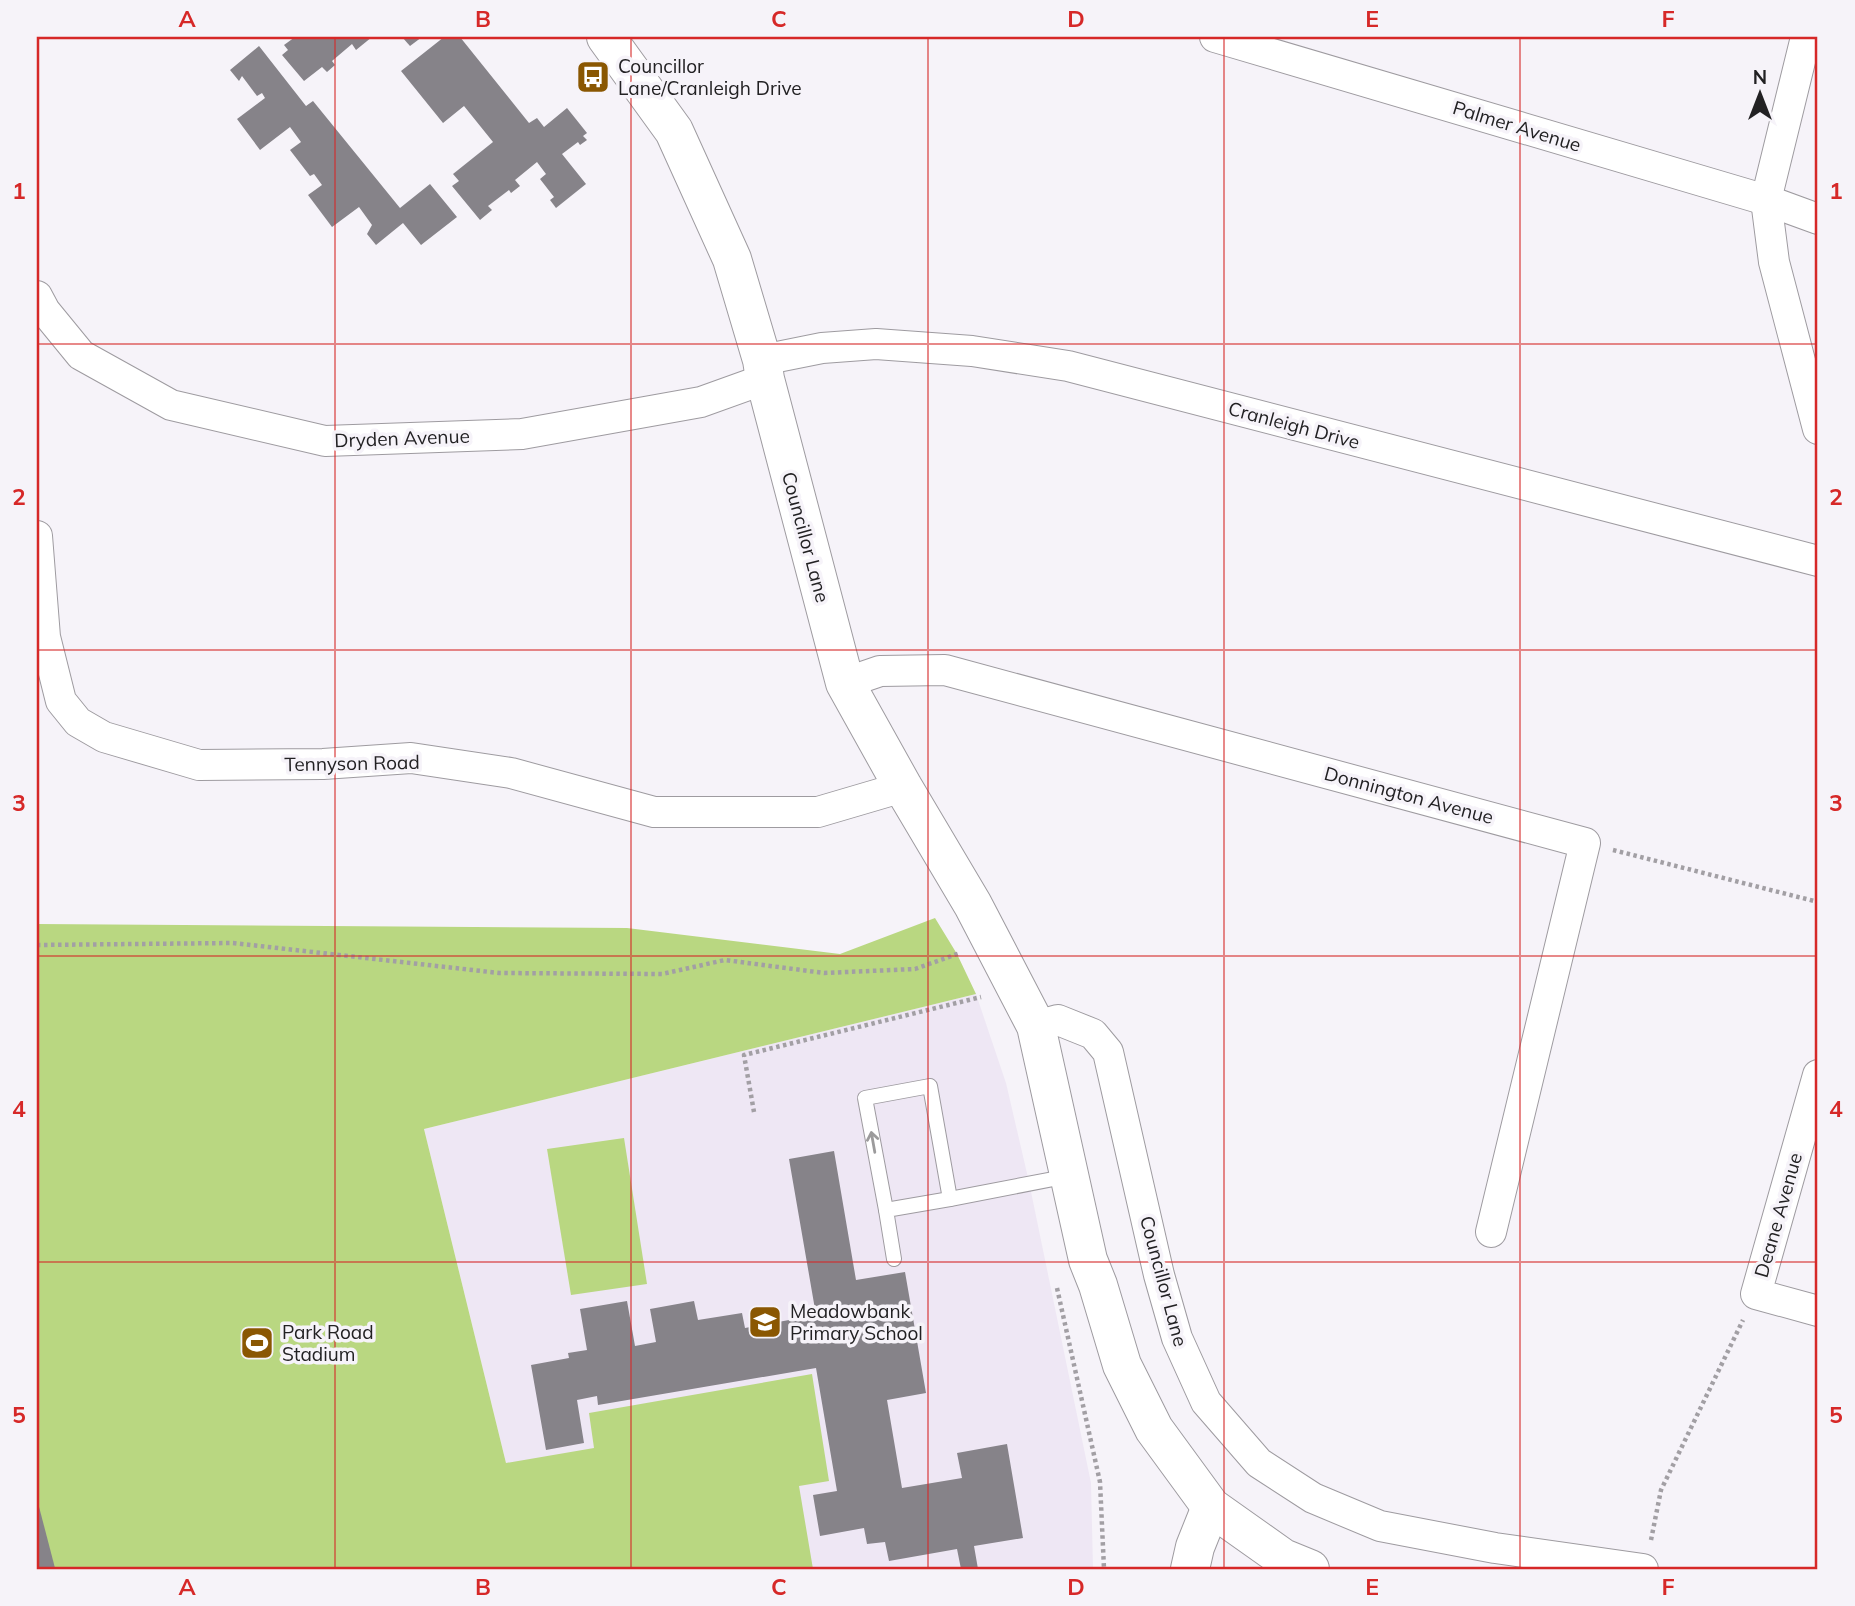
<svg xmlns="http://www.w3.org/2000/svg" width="1855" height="1606" font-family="Mulish,sans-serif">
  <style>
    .built { fill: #eee7f4 }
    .green { fill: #b9d781 }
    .building { fill: #868389 }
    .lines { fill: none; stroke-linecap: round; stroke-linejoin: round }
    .lane-casing { stroke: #9e9ba0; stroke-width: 16 }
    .street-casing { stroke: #9e9ba0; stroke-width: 32 }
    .secondary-casing { stroke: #9e9ba0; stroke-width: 40 }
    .path { stroke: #a29fa4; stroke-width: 4.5; stroke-dasharray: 3.5 3.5; stroke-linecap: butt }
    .lane { stroke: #fff; stroke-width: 14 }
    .street { stroke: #fff; stroke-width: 30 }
    .secondary { stroke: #fff; stroke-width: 38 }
    .oneway { stroke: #9c9b9c }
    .grid { fill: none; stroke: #d62828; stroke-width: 2; stroke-opacity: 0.55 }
    .labels { text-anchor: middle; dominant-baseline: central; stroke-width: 7; stroke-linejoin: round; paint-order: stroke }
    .poi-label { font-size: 19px; fill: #222123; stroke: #f6f3f9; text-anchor: start }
    .street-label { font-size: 19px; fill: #222123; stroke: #f6f3f9 }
    .neatline { fill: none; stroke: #d62828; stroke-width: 2.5 }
    .grid-label { font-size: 23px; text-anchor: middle; font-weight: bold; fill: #d62828 }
  </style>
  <rect width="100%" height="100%" fill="#f6f3f9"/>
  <!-- built -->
  <polygon class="built" points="976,994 1006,1083 1029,1182 1091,1483 1093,1569 532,1569 424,1129"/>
  <!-- green -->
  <g class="green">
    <polygon points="935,918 957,954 976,994 424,1129 506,1463 594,1448 589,1413 812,1374 829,1481 799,1486 813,1569 37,1569 37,924 627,928 840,954"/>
    <polygon points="624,1138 647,1284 571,1295 547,1149"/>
  </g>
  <!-- building -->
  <g class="building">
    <polygon points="295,37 372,37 356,50 352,44 332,61 335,65 327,72 322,67 304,81 282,55 288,50 284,45"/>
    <polygon points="402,37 422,37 410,46"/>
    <polygon points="444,37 460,37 529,123 537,118 544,127 567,108 587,133 583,136 587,140 580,145 578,142 562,154 586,184 556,208 550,200 554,197 540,179 546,174 537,162 515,180 520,186 511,193 509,190 488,206 492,210 480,220 452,186 459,181 453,174 493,142 464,106 443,123 401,71"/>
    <polygon points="259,46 306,106 313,101 400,208 430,184 457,217 421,245 403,223 376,245 367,234 372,225 359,207 332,227 308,195 322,185 314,174 310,176 290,150 301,142 290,127 260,150 237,119 265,98 262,93 257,96 242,76 239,81 230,70"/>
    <polygon points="834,1151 856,1280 905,1272 926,1393 887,1400 902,1488 962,1478 957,1453 1007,1444 1023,1538 974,1546 978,1569 961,1569 957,1549 889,1561 885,1542 867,1544 864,1528 820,1536 813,1495 837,1491 816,1368 598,1405 597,1396 577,1400 584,1443 546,1450 531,1365 569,1358 568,1353 587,1350 580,1309 627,1301 635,1346 656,1342 650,1309 694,1301 698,1320 742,1313 745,1328 816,1315 789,1159"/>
    <polygon points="37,1499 55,1568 52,1569 37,1569"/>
  </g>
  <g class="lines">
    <defs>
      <g id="lane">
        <polyline points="886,1210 865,1098 930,1086 950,1199"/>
        <polyline points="894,1259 886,1210 950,1199 1069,1176"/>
      </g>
      <g id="street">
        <polyline points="1215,37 1766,200 1818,219"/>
        <polyline points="1806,37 1766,200 1774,262 1818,429"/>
        <polyline points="37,296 45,311 81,355 171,405 325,441 522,434 701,402 765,379"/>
        <polyline points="762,360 822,348 876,344 972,351 1068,366 1818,561"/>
        <polyline points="37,536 45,637 61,701 78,722 104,737 199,765 323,764 411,758 511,773 654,812 818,812 903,787"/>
        <polyline points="845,683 880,671 945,670 1585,843 1491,1232"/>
        <polyline points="1036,1026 1058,1020 1093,1034 1108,1052 1159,1275 1177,1338 1206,1402 1259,1463 1313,1498 1380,1526 1495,1548 1643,1569"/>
        <polyline points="1818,1075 1756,1294 1818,1311"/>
      </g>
      <g id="secondary">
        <polyline points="606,37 674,131 732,259 762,360 765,379 845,683 903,787 973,905 1036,1026 1088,1260 1098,1285 1122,1365 1154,1429 1211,1507 1283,1558 1310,1569"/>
        <polyline points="1190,1569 1195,1547 1211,1507"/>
      </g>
    </defs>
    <!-- lane casing -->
    <use href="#lane" class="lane-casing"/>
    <!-- street casing -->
    <use href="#street" class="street-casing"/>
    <!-- secondary casing -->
    <use href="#secondary" class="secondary-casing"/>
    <!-- path -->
    <g class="path">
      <polyline points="1613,850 1818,902"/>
      <polyline points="37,945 233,943 499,973 662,974 725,960 824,973 915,969 960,953"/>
      <polyline points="754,1112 744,1055 981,997"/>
      <polyline points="1057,1288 1100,1482 1104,1569"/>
      <polyline points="1651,1540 1661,1490 1743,1320"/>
    </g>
    <!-- lane -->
    <use href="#lane" class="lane"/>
    <!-- street -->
    <use href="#street" class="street"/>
    <!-- secondary -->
    <use href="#secondary" class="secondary"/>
  </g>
  <!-- one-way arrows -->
  <defs><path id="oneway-shaft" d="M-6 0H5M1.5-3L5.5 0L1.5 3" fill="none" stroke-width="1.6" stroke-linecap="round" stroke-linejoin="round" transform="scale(1.75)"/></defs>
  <use class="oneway" href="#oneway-shaft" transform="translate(873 1142) rotate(-100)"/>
  <!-- grid -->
  <path class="grid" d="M335 37V1569M631 37V1569M928 37V1569M1224 37V1569M1520 37V1569M37 344H1818M37 650H1818M37 956H1818M37 1262H1818"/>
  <!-- icons -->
  <defs>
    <symbol id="bus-square" viewBox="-11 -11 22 22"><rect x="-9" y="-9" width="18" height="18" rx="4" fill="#8a5702" stroke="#f6f3f9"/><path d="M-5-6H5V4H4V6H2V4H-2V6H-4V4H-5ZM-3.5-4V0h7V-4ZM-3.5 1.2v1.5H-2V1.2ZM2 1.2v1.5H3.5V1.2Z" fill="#fff"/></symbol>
    <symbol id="school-square" viewBox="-11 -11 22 22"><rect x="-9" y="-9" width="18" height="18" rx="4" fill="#8a5702" stroke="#f6f3f9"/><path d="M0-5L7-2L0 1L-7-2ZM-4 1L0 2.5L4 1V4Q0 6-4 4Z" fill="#fff"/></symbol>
    <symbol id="stadium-square" viewBox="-11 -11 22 22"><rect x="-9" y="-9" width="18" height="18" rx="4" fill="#8a5702" stroke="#f6f3f9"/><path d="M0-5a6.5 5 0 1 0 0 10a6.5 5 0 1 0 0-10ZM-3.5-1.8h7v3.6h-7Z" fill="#fff"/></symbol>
  </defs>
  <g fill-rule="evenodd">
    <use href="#bus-square" x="574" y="58" width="38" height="38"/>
    <use href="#school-square" x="746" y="1303" width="38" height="38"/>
    <use href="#stadium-square" x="238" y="1324" width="38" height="38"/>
  </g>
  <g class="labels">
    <!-- poi labels -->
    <g class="poi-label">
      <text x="618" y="66">Councillor<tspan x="618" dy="22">Lane/Cranleigh Drive</tspan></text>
      <text x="790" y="1311">Meadowbank<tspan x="790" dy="22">Primary School</tspan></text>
      <text x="282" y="1332">Park Road<tspan x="282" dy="22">Stadium</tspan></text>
    </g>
    <!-- street labels -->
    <g class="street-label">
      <text transform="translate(1517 126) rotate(17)">Palmer Avenue</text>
      <text transform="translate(1294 425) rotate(15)">Cranleigh Drive</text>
      <text transform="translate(402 438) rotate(-2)">Dryden Avenue</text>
      <text transform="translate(806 537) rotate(75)">Councillor Lane</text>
      <text transform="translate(352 763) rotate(-1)">Tennyson Road</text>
      <text transform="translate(1409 795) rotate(15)">Donnington Avenue</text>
      <text transform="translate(1778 1215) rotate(-74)">Deane Avenue</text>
      <text transform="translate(1164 1281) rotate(75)">Councillor Lane</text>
    </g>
  </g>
  <!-- border -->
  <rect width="1855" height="1606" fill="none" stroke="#f6f3f9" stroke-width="77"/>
  <!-- north arrow -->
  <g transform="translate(1760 94)" stroke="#f6f3f9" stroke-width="5" paint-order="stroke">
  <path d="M0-5L12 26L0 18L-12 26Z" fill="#222123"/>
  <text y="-10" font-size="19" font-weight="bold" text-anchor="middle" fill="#222123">N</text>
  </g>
  <rect x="38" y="38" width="1778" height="1530" class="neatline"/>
  <g class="grid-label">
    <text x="187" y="27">A</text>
    <text x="483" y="27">B</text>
    <text x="779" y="27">C</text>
    <text x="1076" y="27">D</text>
    <text x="1372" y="27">E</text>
    <text x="1668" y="27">F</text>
    <text x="19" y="199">1</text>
    <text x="1836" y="199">1</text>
    <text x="19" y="505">2</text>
    <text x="1836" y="505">2</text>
    <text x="19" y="811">3</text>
    <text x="1836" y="811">3</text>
    <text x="19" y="1117">4</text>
    <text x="1836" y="1117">4</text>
    <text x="19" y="1423">5</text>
    <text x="1836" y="1423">5</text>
    <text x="187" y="1595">A</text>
    <text x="483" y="1595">B</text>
    <text x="779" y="1595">C</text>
    <text x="1076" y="1595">D</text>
    <text x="1372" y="1595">E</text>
    <text x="1668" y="1595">F</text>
  </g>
</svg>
